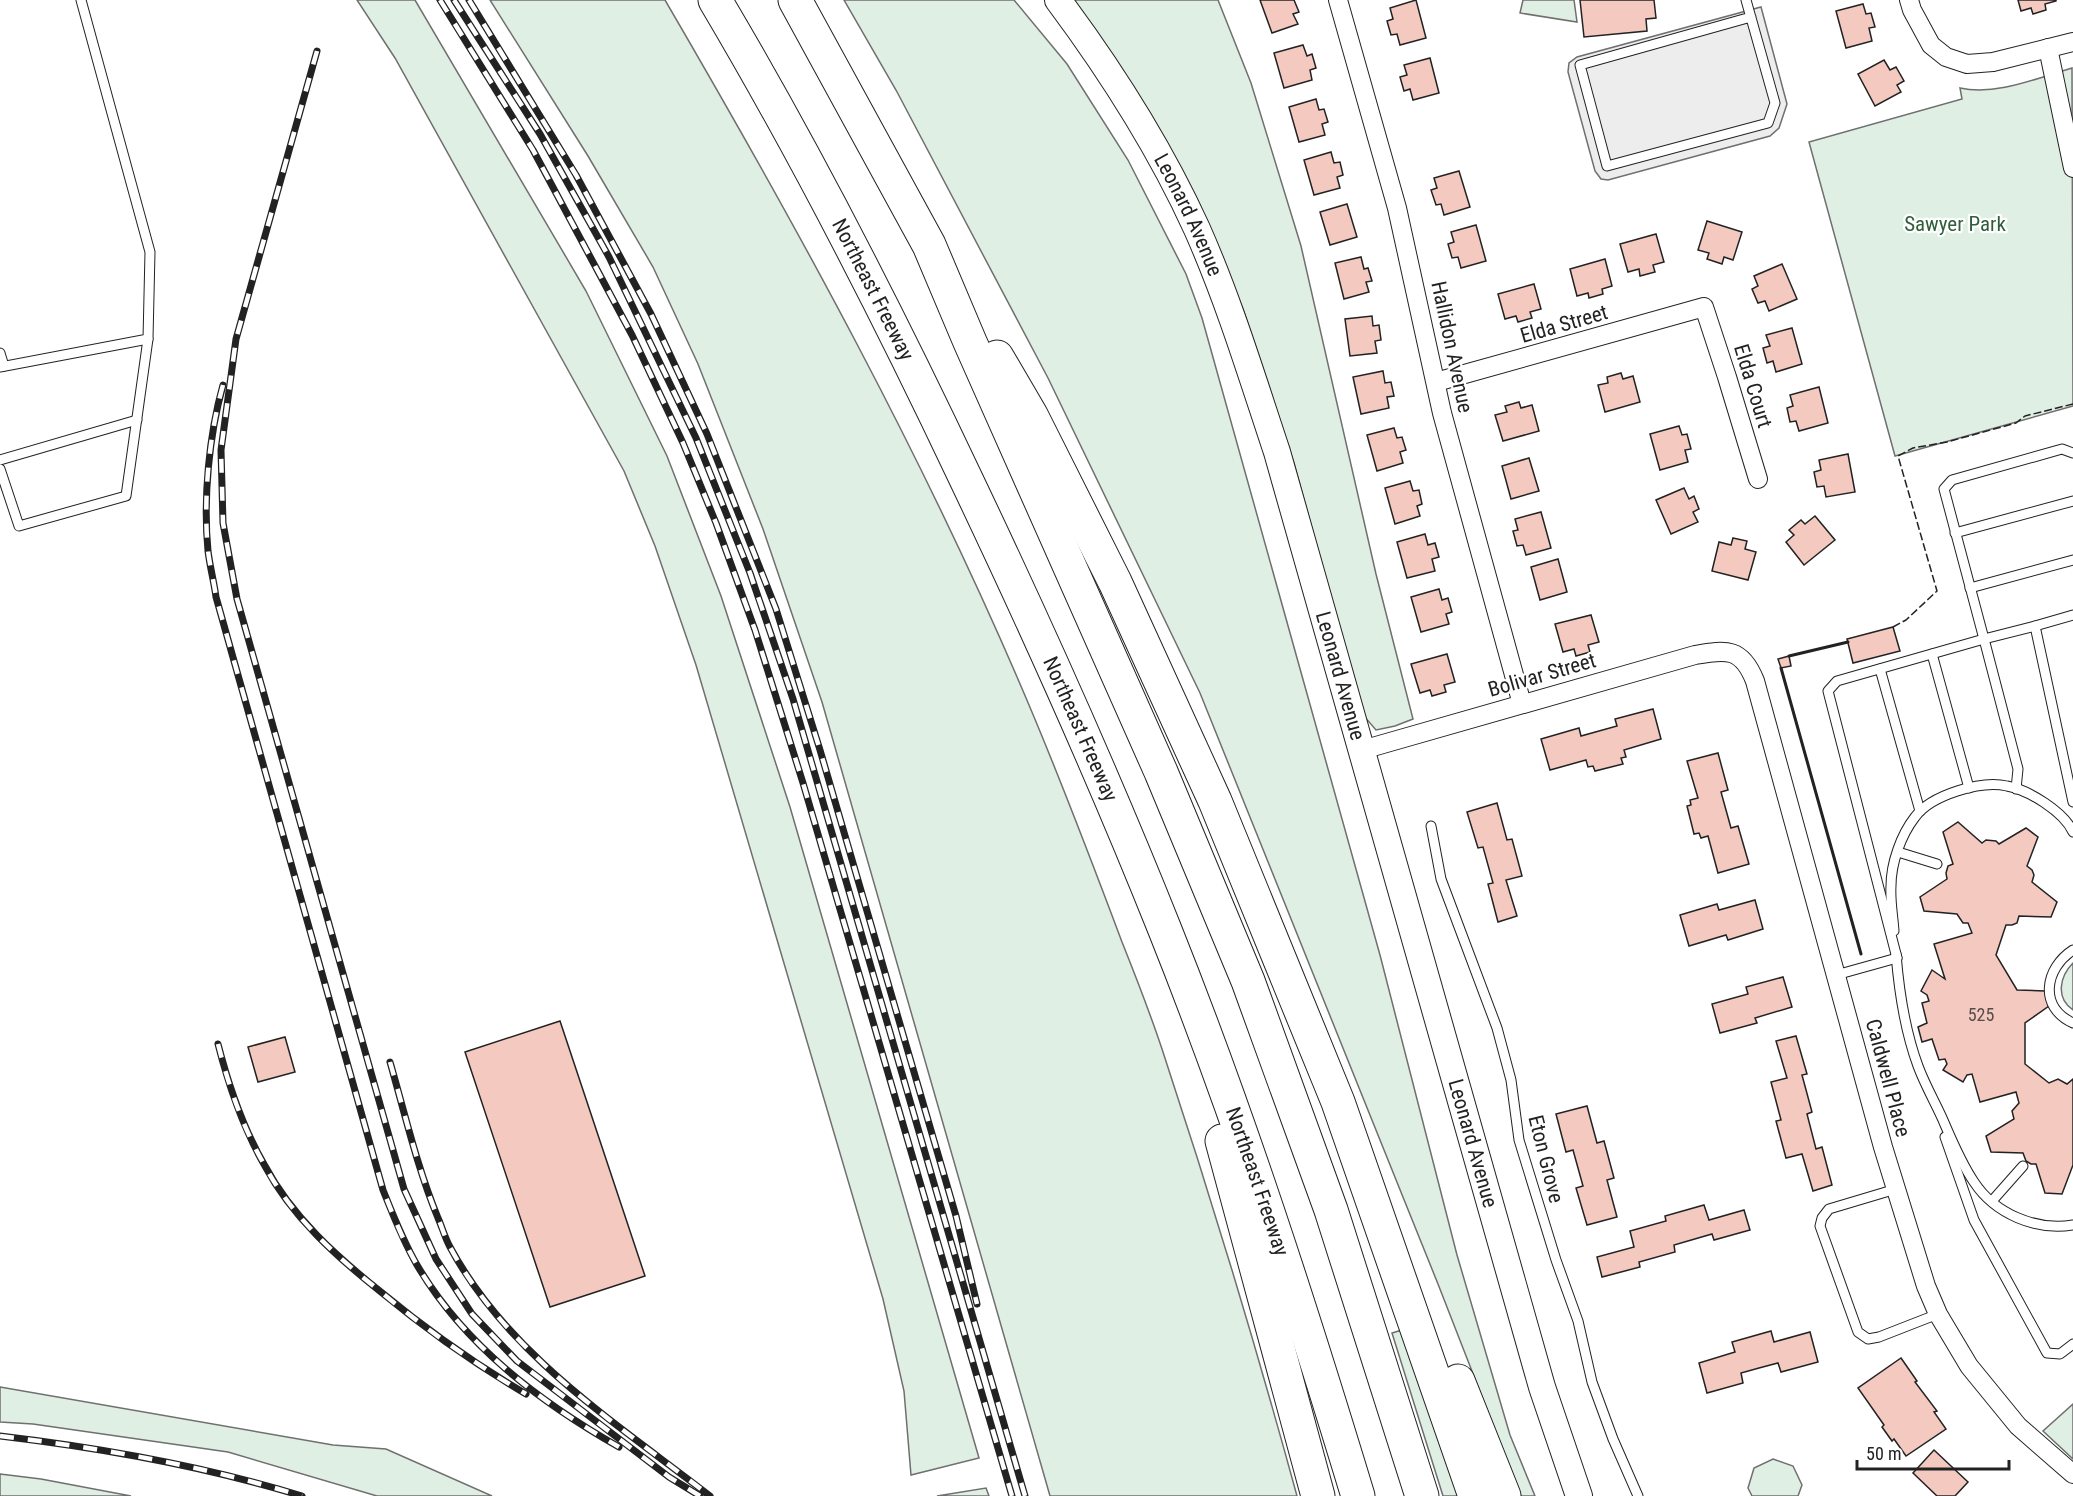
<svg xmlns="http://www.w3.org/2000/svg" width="2073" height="1496" font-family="'Roboto Condensed',sans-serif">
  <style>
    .green { fill: #e0efe3; stroke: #6f6f6f; stroke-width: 1.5 }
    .parking { fill: #ededed; stroke: #6f6f6f; stroke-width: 1.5 }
    .building { fill: #f3c9c0; stroke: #222; stroke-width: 1.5 }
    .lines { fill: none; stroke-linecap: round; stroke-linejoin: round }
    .lane-casing { stroke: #222; stroke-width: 11 }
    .street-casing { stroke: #222; stroke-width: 20 }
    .secondary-casing { stroke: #222; stroke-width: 28 }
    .highway-casing { stroke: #222; stroke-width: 35 }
    .lane { stroke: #fff; stroke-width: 9 }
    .street { stroke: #fff; stroke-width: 18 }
    .secondary { stroke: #fff; stroke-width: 26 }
    .highway { stroke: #fff; stroke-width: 33 }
    .rail-casing { stroke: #222; stroke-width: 7 }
    .rail { stroke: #fff; stroke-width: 4.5; stroke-dasharray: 14; stroke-linecap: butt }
    .fence { stroke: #222; stroke-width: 1.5; stroke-dasharray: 8 3; stroke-linecap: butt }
    .wall { stroke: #222; stroke-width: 3 }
    .labels { text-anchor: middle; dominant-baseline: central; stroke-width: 4.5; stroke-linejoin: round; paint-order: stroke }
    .number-label { font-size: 18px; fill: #564c4a }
    .street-label { font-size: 21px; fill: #222; stroke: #fff }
    .park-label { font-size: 21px; fill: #2f5e38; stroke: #fff }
  </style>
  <rect width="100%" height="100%" fill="#fff"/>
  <!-- green -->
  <g class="green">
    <polygon points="357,0 415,0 586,291 667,456 721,596 790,807 979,1458 911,1475 904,1391 883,1299 696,665 655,546 624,471 395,58"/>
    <path d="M490 0H665C798 228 926 461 1029 705 1062 783 1092 862 1122 942 1136 977 1150 1013 1162 1049 1211 1197 1256 1346 1297 1496H1050L822 702 763 529 698 364 653 267 588 156Z"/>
    <polygon points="844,0 1014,0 1067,64 1128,160 1186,274 1202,318 1380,955 1457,1255 1510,1435 1535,1496 1521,1496 1516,1484 1438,1284 1200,693 1048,378 896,90"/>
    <polygon points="1070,0 1218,0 1251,83 1301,246 1376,574 1413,719 1395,726 1376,730 1363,715 1294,463 1243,309 1211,234"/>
    <polygon points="1523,0 1574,0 1577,22 1520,13"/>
    <path d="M2072 68 2073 406 1895 456 1809 142 1962 99 1960 88C1996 96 2037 78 2072 68Z"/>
    <path d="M2073 963V1010C2055 998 2060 976 2073 963Z"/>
    <polygon points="1402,1330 1461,1496 1443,1496 1392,1333"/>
    <polygon points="0,1387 333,1445 386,1449 492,1496 377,1496 228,1452 33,1424 0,1422"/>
    <polygon points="2073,1404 2073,1459 2043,1431"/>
    <polygon points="1773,1459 1793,1466 1802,1485 1798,1496 1752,1496 1748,1488 1754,1468"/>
    <polygon points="0,1474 41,1479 131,1496 0,1496"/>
    <polygon points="986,1488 989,1496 937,1496"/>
  </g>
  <!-- parking -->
  <polygon class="parking" points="1761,7 1787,104 1779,128 1770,136 1608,180 1601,179 1595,171 1568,72 1569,63 1577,57"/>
  <!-- building -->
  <g class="building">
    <polygon points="1260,0 1294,0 1299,12 1293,14 1298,24 1272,33"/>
    <polygon points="1416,0 1426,38 1400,45 1397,34 1391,35 1387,21 1393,19 1390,8"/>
    <polygon points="1580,0 1654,0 1656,18 1646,19 1647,31 1584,37"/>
    <polygon points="2018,0 2056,0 2056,1 2045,4 2046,10 2033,14 2031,8 2021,11"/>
    <polygon points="1863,4 1866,14 1871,13 1875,27 1869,28 1872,41 1846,48 1836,11"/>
    <polygon points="1303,45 1307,56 1312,54 1316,68 1310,70 1312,80 1284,88 1274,53"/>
    <polygon points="1430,58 1439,93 1413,100 1410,89 1404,91 1400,77 1407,75 1404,65"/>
    <polygon points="1884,60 1890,70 1896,67 1904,81 1897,85 1901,92 1875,106 1858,74"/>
    <polygon points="1316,99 1319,110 1324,109 1328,122 1322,124 1325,135 1299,142 1289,107"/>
    <polygon points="1331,152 1334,163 1340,162 1343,175 1337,177 1340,188 1314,195 1304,160"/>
    <polygon points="1459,171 1470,207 1444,215 1441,204 1436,205 1431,190 1437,188 1434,178"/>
    <polygon points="1347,204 1357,237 1330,245 1320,212"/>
    <polygon points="1707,221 1742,232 1733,260 1724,257 1722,264 1707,259 1709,253 1698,250"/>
    <polygon points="1476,225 1486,261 1461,268 1458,257 1452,258 1448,244 1454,242 1451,232"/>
    <polygon points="1656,234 1664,262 1653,265 1655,272 1640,276 1639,269 1628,272 1620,244"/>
    <polygon points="1361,257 1364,269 1368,268 1372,281 1366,282 1369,292 1344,299 1335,263"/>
    <polygon points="1605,259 1612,286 1602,289 1603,294 1589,298 1588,293 1577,296 1570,269"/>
    <polygon points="1782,264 1797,299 1769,311 1765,301 1758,303 1752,289 1758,286 1754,276"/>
    <polygon points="1534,284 1541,309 1530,312 1532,318 1518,322 1516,316 1505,319 1498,294"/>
    <polygon points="1372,316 1373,326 1379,325 1381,340 1375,341 1377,353 1350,356 1345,319"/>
    <polygon points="1792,328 1802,364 1776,372 1773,361 1767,363 1763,348 1770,346 1766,335"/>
    <polygon points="1383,371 1385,383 1391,382 1394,396 1387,397 1389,408 1361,414 1353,377"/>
    <polygon points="1621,373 1623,379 1633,376 1640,402 1605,412 1598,385 1608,383 1607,377"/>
    <polygon points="1819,387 1828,423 1799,431 1796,421 1790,422 1787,408 1793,406 1790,395"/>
    <polygon points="1519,402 1521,408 1532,405 1539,431 1503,441 1495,415 1507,412 1505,406"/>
    <polygon points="1679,426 1682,435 1687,434 1691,449 1685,450 1688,462 1660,470 1650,434"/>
    <polygon points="1394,428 1397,438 1402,437 1406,450 1400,452 1403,463 1377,471 1367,435"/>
    <polygon points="1848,454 1855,492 1826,497 1824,486 1817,487 1814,472 1821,470 1819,460"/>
    <polygon points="1529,458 1539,491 1511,499 1502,466"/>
    <polygon points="1410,481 1413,491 1419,490 1422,504 1417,506 1420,516 1395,524 1385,488"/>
    <polygon points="1684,488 1689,499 1694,496 1699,509 1693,512 1698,522 1671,534 1656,500"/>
    <polygon points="1541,512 1551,548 1526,555 1523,545 1517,546 1513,531 1518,530 1515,519"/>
    <polygon points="1815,516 1835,540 1804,565 1786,542 1794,535 1789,530 1801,520 1805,524"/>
    <polygon points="1425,534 1428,545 1435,543 1439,557 1432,559 1435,571 1407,578 1397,542"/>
    <polygon points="1733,538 1747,541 1745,549 1756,552 1748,580 1712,571 1719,542 1731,545"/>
    <polygon points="1558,559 1567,592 1540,600 1531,567"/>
    <polygon points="1439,589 1442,600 1448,598 1452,612 1446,614 1449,624 1421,632 1411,597"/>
    <polygon points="1591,615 1599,642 1588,645 1590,652 1576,656 1574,649 1563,652 1555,624"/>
    <polygon points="1893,627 1900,651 1853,663 1847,639"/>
    <polygon points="1447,654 1455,682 1444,685 1446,692 1432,696 1430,690 1420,693 1411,664"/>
    <polygon points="1789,656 1791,666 1781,668 1778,659"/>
    <polygon points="1653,709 1661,739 1624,750 1626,757 1621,758 1623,764 1595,771 1593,766 1588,767 1586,760 1550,770 1541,739 1579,728 1581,736 1617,726 1615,719"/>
    <polygon points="1718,753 1728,790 1721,792 1731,828 1738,826 1749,864 1718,873 1708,836 1701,838 1699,833 1694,834 1687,806 1691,805 1690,800 1698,798 1687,761"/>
    <polygon points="1497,803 1507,840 1512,839 1522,876 1506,880 1517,916 1498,922 1488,884 1493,883 1483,847 1478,848 1467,812"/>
    <polygon points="1958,822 1982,843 1986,840 1996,841 1999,844 2026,828 2038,837 2027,866 2032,870 2034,875 2032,882 2057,902 2051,917 2019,916 2017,923 2012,925 2006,925 1996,955 2017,990 2045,991 2049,1006 2025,1023 2025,1064 2049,1083 2058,1079 2067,1084 2073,1079 2073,1165 2062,1194 2045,1193 2036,1164 2031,1164 2026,1161 2023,1153 1991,1152 1986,1136 2014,1119 2012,1111 2019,1103 2016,1092 1980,1102 1972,1074 1967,1075 1963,1082 1943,1070 1947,1064 1945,1059 1939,1060 1932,1039 1922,1042 1918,1027 1927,1023 1922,1003 1929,1001 1927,995 1921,991 1932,970 1945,979 1934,944 1972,933 1968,923 1963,923 1957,914 1924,911 1920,897 1947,879 1946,873 1948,866 1953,864 1943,832"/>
    <polygon points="1755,900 1763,929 1728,940 1726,935 1689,946 1680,915 1717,904 1719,910"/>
    <polygon points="1783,977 1792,1007 1755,1018 1757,1023 1720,1033 1712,1004 1748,994 1746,987"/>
    <polygon points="560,1021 645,1276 550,1307 465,1052"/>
    <polygon points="1796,1036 1807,1074 1802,1075 1812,1112 1807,1114 1816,1149 1822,1147 1832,1185 1813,1191 1802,1154 1786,1158 1776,1121 1781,1120 1771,1082 1787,1078 1776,1041"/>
    <polygon points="285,1037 295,1072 258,1082 248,1047"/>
    <polygon points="1587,1106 1597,1143 1604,1141 1614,1178 1607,1180 1617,1217 1587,1225 1576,1188 1583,1186 1573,1150 1566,1152 1556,1114"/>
    <polygon points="1704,1205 1709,1220 1744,1210 1750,1230 1714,1240 1712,1234 1674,1245 1675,1252 1639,1262 1640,1267 1602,1277 1597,1257 1634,1247 1630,1231 1666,1221 1665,1216"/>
    <polygon points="1771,1331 1774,1342 1810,1332 1818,1362 1781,1372 1778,1363 1759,1368 1741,1373 1743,1383 1707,1393 1699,1363 1735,1352 1732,1342"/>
    <polygon points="1901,1358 1917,1381 1915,1382 1937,1411 1934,1412 1946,1429 1906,1456 1894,1439 1892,1441 1882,1427 1884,1425 1858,1388"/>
    <polygon points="1934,1450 1968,1482 1955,1496 1937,1496 1913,1473"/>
  </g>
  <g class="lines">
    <defs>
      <g id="lane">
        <polyline points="1746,0 1775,103 1768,123 1607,166 1580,65 1751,17"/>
        <polyline points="0,353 4,366"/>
        <polyline points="0,367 148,339 150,252 81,0"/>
        <polyline points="0,460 137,420"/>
        <polyline points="0,469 19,526 126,496 148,339"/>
        <polyline points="1955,533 2073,501"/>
        <polyline points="1970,588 2073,560"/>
        <polyline points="2073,615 2035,626 2073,802"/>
        <polyline points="1932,654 1969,788"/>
        <polyline points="1880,669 1920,811"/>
        <polyline points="2016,789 2018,769 1984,639 2035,626"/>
        <polyline points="1431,826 1441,879 1497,1028 1511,1080 1519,1140 1556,1260 1578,1321 1592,1382 1613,1439 1638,1496"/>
        <polyline points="1898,852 1937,864"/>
        <path d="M1894 931C1893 916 1890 901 1891 886 1891 863 1901 835 1915 817 1931 795 1981 780 2007 786 2029 790 2064 812 2073 832"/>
        <path d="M2073 950C2045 968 2038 1007 2073 1023"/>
        <path d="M1896 954C1899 991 1905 1031 1918 1066 1925 1085 1935 1102 1943 1120 1952 1141 1961 1163 1974 1182 1995 1214 2036 1231 2073 1225"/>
        <polyline points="1897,958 1828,691 1837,681 1984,639 1944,489 1952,480 2062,449 2073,453"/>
        <polyline points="1836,975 1897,958"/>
        <polyline points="1945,1137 1974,1220 2047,1353 2060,1354 2073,1344"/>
        <polyline points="1896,1189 1829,1209 1822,1218 1820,1226 1858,1332 1868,1339 1879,1337 1938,1314"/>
        <polyline points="1992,1201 2023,1166"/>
      </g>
      <g id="street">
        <polyline points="1338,0 1397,208 1442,413 1522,704"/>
        <polyline points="1909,0 1912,10 1931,45 1946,57 1967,64 1993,62 2073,42"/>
        <polyline points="2048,48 2073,168"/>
        <polyline points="1436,382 1704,307 1727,377 1758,479"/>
        <path d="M1362 750 1695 655C1727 649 1742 648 1755 681L1883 1147 1926 1286 1938 1314 1969 1366 2018 1426 2073 1474"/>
      </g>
      <g id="secondary">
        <path id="s1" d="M1058 0C1111 71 1160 148 1197 229 1229 301 1252 377 1277 452L1542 1387 1579 1496"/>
      </g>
      <g id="highway">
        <path id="s2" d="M715 0C807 155 889 316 966 479 1037 628 1104 777 1165 930 1239 1115 1300 1305 1358 1496"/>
        <polyline points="795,0 929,245 970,342 1161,772 1248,981 1331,1210 1422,1496"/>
        <polyline points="997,357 1031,415 1115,582 1215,801 1338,1102 1475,1496"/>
        <polyline points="1222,1141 1318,1496"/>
        <polyline points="1458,1381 1504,1496"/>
      </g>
    </defs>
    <!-- lane casing -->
    <use href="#lane" class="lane-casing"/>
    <!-- street casing -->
    <use href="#street" class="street-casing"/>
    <!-- secondary casing -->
    <use href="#secondary" class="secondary-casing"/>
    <!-- highway casing -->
    <use href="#highway" class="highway-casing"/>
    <!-- lane -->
    <use href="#lane" class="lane"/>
    <!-- street -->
    <use href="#street" class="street"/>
    <!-- secondary -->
    <use href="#secondary" class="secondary"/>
    <!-- highway -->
    <use href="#highway" class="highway"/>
    <defs>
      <g id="rail">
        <polyline points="440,0 533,150 632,335 683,443 716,523 755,630 803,783 1012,1496"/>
        <polyline points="454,0 540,134 609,257 696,438 750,573 793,699 1025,1496"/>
        <polyline points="469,0 576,175 651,314 707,434 776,609 820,750 956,1216 977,1304"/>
        <polyline points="317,51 236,339 221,450 223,523 237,599 404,1189 436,1259 472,1314 517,1361 669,1477 700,1496"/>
        <path d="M223 385C209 435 203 499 208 551 210 567 214 582 216 597L383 1190C393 1215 403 1241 417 1265 464 1345 540 1402 619 1447"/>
        <path d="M218 1044C229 1087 243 1128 265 1166 292 1217 337 1257 381 1292 427 1330 475 1364 526 1394"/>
        <path d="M390 1062C405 1114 417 1167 438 1218 442 1227 445 1238 450 1247 508 1355 616 1423 710 1496"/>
        <path d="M0 1436C102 1448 204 1466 302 1496"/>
      </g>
    </defs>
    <!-- rail casing -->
    <use href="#rail" class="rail-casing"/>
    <!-- rail -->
    <use href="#rail" class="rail"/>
    <!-- fence -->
    <polyline class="fence" points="1893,627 1906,620 1937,591 1898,456 1913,448 1947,442 2016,423 2025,416 2073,404"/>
    <!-- wall -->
    <g class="wall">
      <polyline points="1789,656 1848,642"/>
      <polyline points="1781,668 1861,954"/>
    </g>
  </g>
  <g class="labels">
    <!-- number labels -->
    <g class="number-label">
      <text x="1981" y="1014">525</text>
    </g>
    <!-- street labels -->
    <g class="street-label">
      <text stroke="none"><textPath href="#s1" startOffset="252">Leonard Avenue</textPath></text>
      <text stroke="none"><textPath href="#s2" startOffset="330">Northeast Freeway</textPath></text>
      <text transform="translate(1564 324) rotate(-16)">Elda Street</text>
      <text transform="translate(1452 347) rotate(78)">Hallidon Avenue</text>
      <text transform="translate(1753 386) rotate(73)">Elda Court</text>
      <text transform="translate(1542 675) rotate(-16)">Bolivar Street</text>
      <text stroke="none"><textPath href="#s1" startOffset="738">Leonard Avenue</textPath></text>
      <text stroke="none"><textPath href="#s2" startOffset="816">Northeast Freeway</textPath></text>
      <text transform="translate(1888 1078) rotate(75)">Caldwell Place</text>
      <text stroke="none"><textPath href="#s1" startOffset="1224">Leonard Avenue</textPath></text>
      <text transform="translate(1546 1159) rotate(76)">Eton Grove</text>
      <text stroke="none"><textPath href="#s2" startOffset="1302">Northeast Freeway</textPath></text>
    </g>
    <!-- park labels -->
    <g class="park-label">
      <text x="1955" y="224">Sawyer Park</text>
    </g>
  </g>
  <!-- scale -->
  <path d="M1857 1460v9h152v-9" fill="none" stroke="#222222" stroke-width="3"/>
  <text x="1866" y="1460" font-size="18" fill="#222222" stroke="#ffffff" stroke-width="4.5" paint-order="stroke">50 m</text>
</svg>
